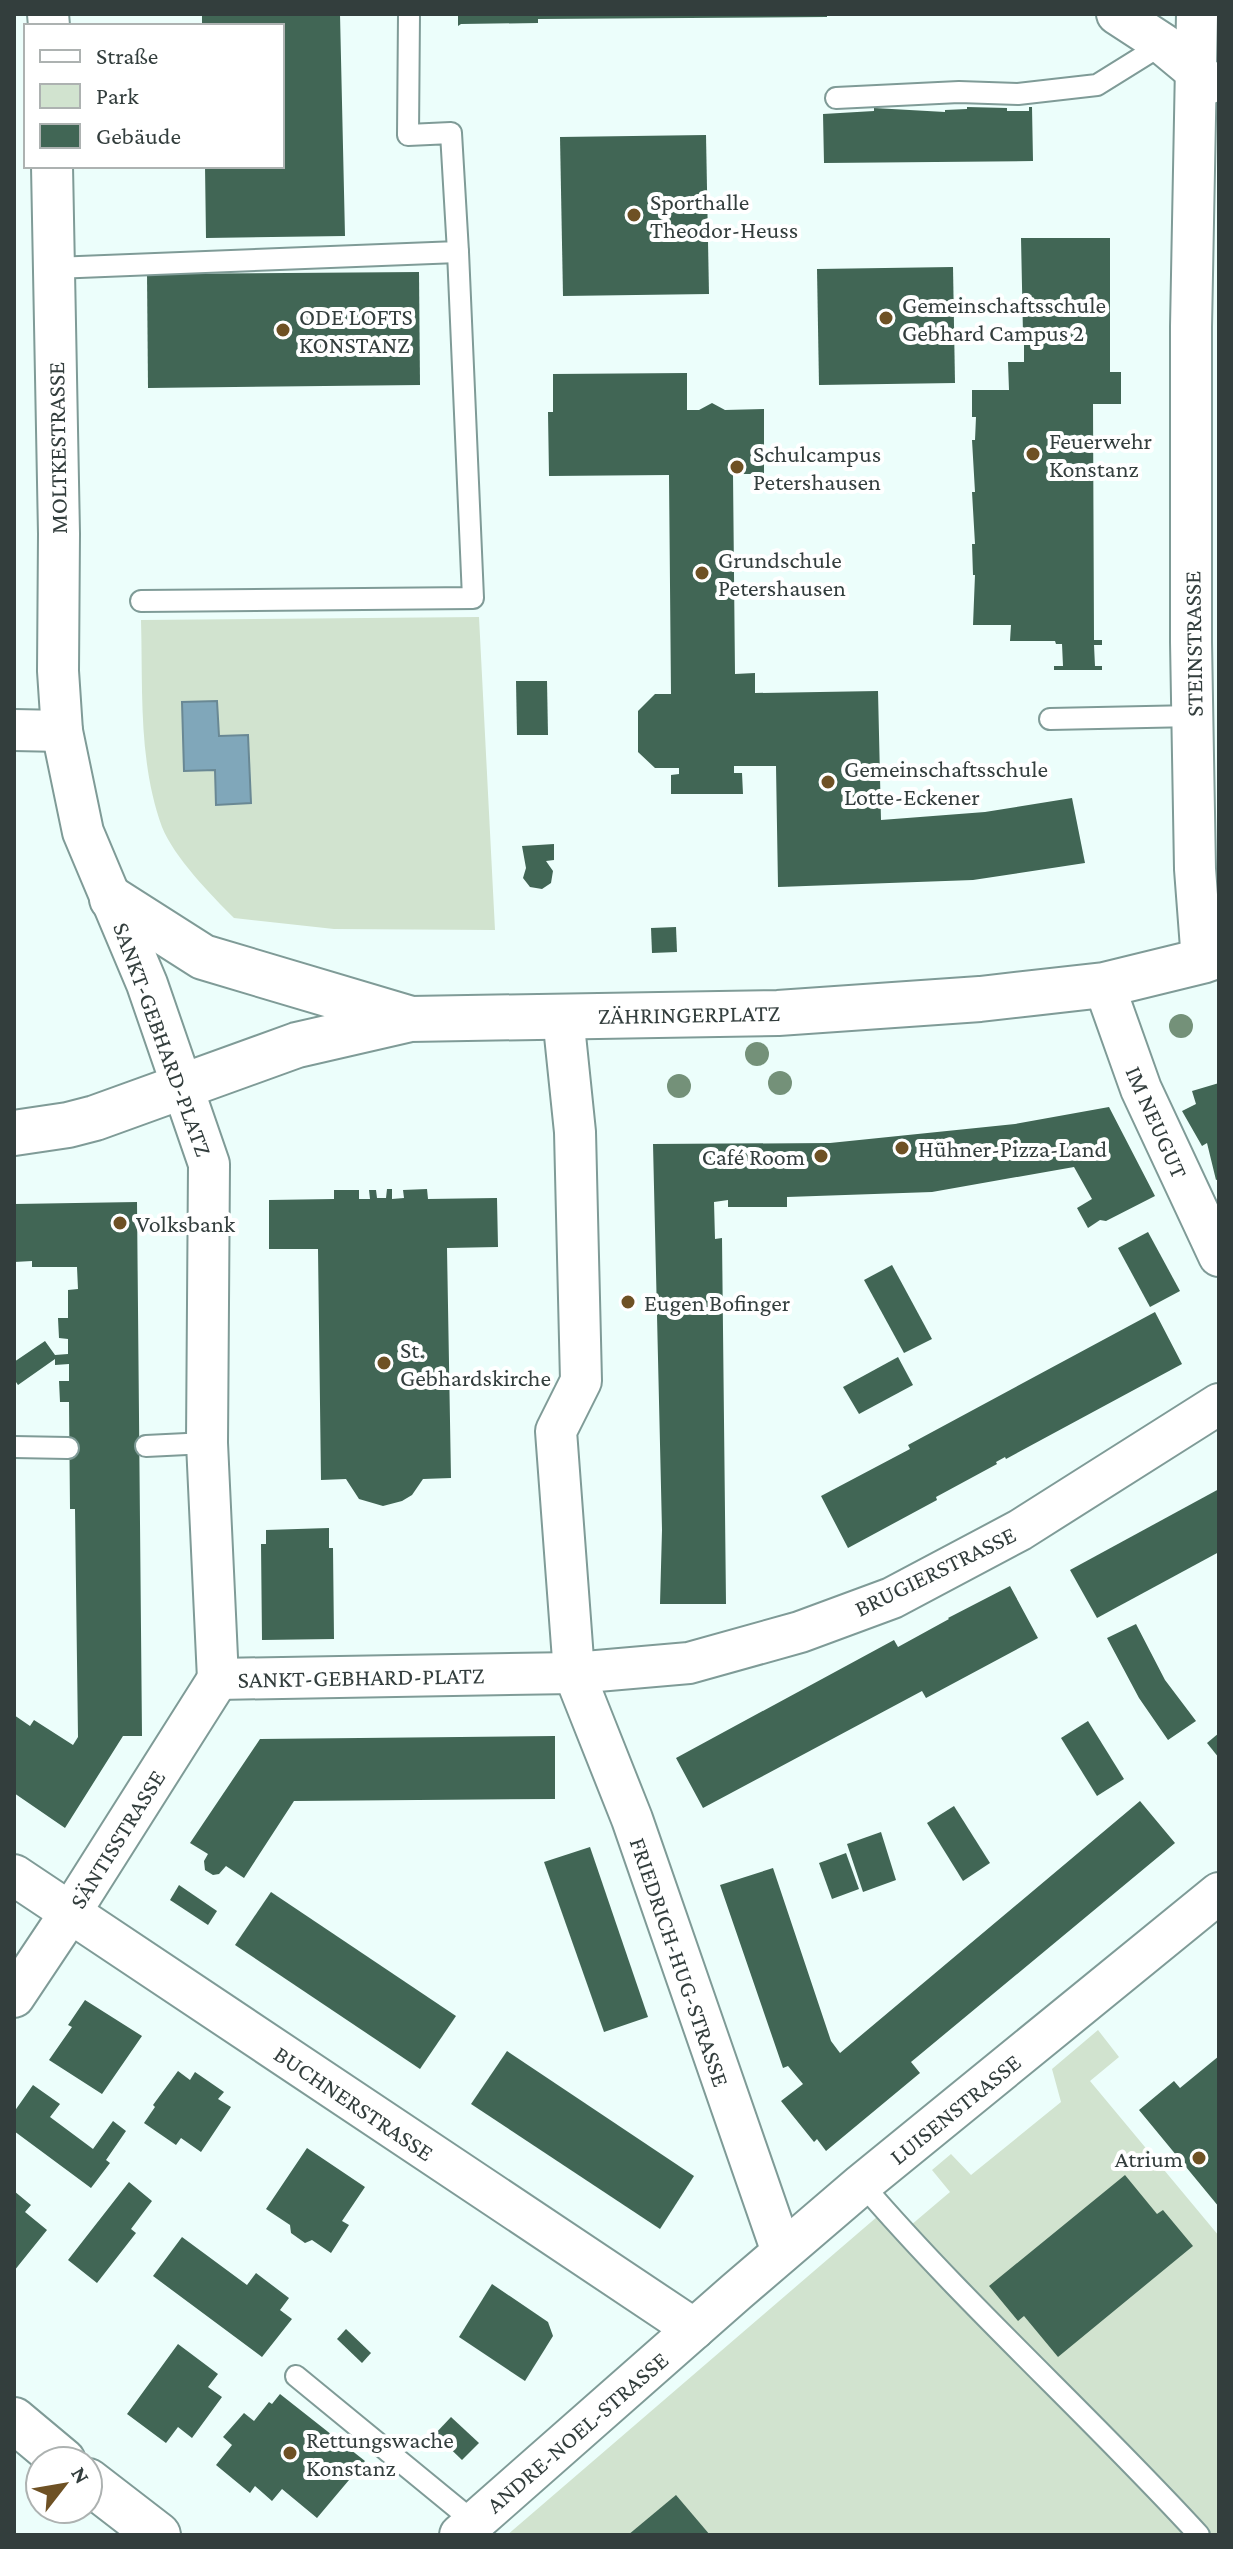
<svg xmlns="http://www.w3.org/2000/svg" width="1233" height="2549" font-family="'Crimson Pro',serif">
  <style>
    .green { fill: #d1e3cf }
    .water { fill: #80a7ba; stroke: #698894; stroke-width: 2 }
    .building { fill: #416655 }
    .lines { fill: none; stroke-linecap: round; stroke-linejoin: round }
    .lane-casing { stroke: #7f9b97; stroke-width: 24 }
    .street-casing { stroke: #7f9b97; stroke-width: 44 }
    .secondary-casing { stroke: #7f9b97; stroke-width: 48 }
    .primary-casing { stroke: #7f9b97; stroke-width: 48 }
    .lane { stroke: #fff; stroke-width: 20 }
    .street { stroke: #fff; stroke-width: 40 }
    .secondary { stroke: #fff; stroke-width: 44 }
    .primary { stroke: #fff; stroke-width: 44 }
    .tree { fill: #749179 }
    .poi-dot { fill: #6e5124; stroke: #fff; stroke-width: 3 }
    .labels { text-anchor: middle; dominant-baseline: central; stroke-width: 8; stroke-linejoin: round; paint-order: stroke }
    .poi-label { font-size: 24px; fill: #333e3d; stroke: #fff; text-anchor: start }
    .street-label { font-size: 24px; fill: #333e3d; stroke: #fff }
  </style>
  <rect width="100%" height="100%" fill="#ecfefb"/>
  <!-- green -->
  <g class="green">
    <path d="M479 617 495 930 334 929 234 918C211 895 174 857 162 827 138 761 143 689 141 620Z"/>
    <polygon points="1098,2030 1119,2057 1090,2081 1219,2236 1219,2535 507,2535 885,2210 904,2231 950,2192 932,2170 951,2154 971,2175 1061,2102 1052,2069"/>
  </g>
  <!-- water -->
  <polygon class="water" points="217,701 219,736 248,735 251,803 216,805 215,770 184,771 182,702"/>
  <!-- building -->
  <g class="building">
    <polygon points="202,14 340,14 345,236 206,238 205,166 282,166 282,26 202,26"/>
    <polygon points="458,14 827,14 827,17 538,19 538,23 461,24 458,26"/>
    <polygon points="967,107 1007,108 1007,111 1029,111 1029,107 1032,107 1033,161 824,163 823,114 874,111 874,108 945,112 945,110 967,109"/>
    <polygon points="706,135 709,294 563,296 560,137"/>
    <polygon points="1021,238 1110,238 1110,372 1121,372 1121,404 1093,404 1094,640 1102,640 1102,645 1094,645 1095,666 1102,666 1102,670 1054,670 1054,666 1063,666 1062,644 1056,644 1055,641 1010,641 1011,625 973,625 975,575 973,575 972,544 975,544 972,492 975,492 972,440 975,440 976,417 972,417 972,390 1009,390 1008,362 1024,362 1024,338 1020,338 1023,334"/>
    <polygon points="953,267 955,383 819,385 817,269"/>
    <polygon points="419,272 420,385 148,388 147,274"/>
    <polygon points="687,373 687,410 699,410 712,403 725,410 764,409 764,474 733,474 735,674 755,673 755,693 878,691 881,820 985,812 1072,798 1085,863 973,880 778,887 776,766 734,766 734,773 742,773 743,794 671,794 671,775 679,774 679,768 655,768 638,752 638,711 655,694 671,694 669,475 549,476 548,412 553,412 553,374"/>
    <polygon points="516,681 547,681 548,735 517,735"/>
    <polygon points="554,844 554,860 546,861 553,871 551,883 542,889 530,887 523,878 526,868 522,846"/>
    <polygon points="676,927 677,952 652,953 651,928"/>
    <polygon points="1219,1083 1219,1179 1216,1180 1207,1143 1202,1146 1182,1111 1196,1104 1192,1091"/>
    <polygon points="1109,1107 1155,1196 1106,1221 1100,1220 1088,1228 1077,1208 1092,1199 1074,1167 932,1192 787,1197 787,1207 728,1207 728,1200 714,1202 715,1239 722,1238 726,1604 660,1604 662,1530 653,1144 830,1143 1015,1124"/>
    <polygon points="387,1189 392,1189 392,1199 404,1198 403,1190 427,1189 428,1199 497,1198 498,1247 447,1248 451,1478 423,1479 412,1495 402,1501 383,1506 359,1499 346,1479 321,1480 318,1249 269,1249 269,1200 334,1199 334,1190 359,1190 359,1199 370,1199 369,1190 376,1190 377,1198 386,1198"/>
    <polygon points="137,1202 142,1736 123,1736 65,1828 14,1793 14,1715 30,1726 34,1720 73,1745 78,1737 75,1509 70,1509 69,1402 60,1402 59,1381 69,1381 69,1364 55,1365 55,1359 18,1385 14,1379 14,1362 45,1341 55,1355 68,1354 68,1339 59,1338 58,1318 68,1318 68,1290 78,1289 77,1267 32,1267 32,1261 14,1262 14,1204"/>
    <polygon points="1148,1232 1180,1291 1150,1307 1118,1248"/>
    <polygon points="892,1265 932,1339 904,1353 864,1280"/>
    <polygon points="1155,1312 1182,1364 1006,1459 1005,1457 996,1462 997,1464 936,1497 937,1500 848,1548 821,1496 910,1449 908,1445"/>
    <polygon points="898,1357 913,1385 859,1414 843,1387"/>
    <polygon points="1219,1489 1219,1552 1097,1618 1070,1570"/>
    <polygon points="329,1528 329,1548 333,1548 334,1639 262,1640 261,1544 266,1544 266,1530"/>
    <polygon points="1010,1586 1038,1638 926,1698 922,1691 703,1808 676,1758 894,1640 898,1647 949,1619 948,1618"/>
    <polygon points="1136,1624 1165,1680 1196,1721 1168,1740 1139,1698 1107,1638"/>
    <polygon points="1088,1721 1124,1779 1097,1796 1061,1738"/>
    <polygon points="1219,1733 1219,1758 1207,1743"/>
    <polygon points="555,1736 555,1799 294,1801 244,1878 226,1866 219,1874 213,1875 205,1870 204,1861 208,1854 190,1843 260,1739"/>
    <polygon points="1140,1801 1175,1843 911,2062 920,2073 826,2151 817,2139 814,2142 781,2101 803,2084 788,2066 783,2068 720,1885 773,1868 831,2041 840,2053"/>
    <polygon points="954,1806 990,1863 963,1881 927,1823"/>
    <polygon points="881,1832 896,1880 863,1892 847,1844"/>
    <polygon points="590,1847 648,2017 604,2032 544,1862"/>
    <polygon points="846,1853 859,1889 832,1899 819,1863"/>
    <polygon points="179,1885 217,1911 208,1925 170,1900"/>
    <polygon points="271,1892 456,2016 420,2069 235,1945"/>
    <polygon points="85,2000 142,2036 102,2094 49,2060 72,2027 68,2025"/>
    <polygon points="507,2051 694,2176 660,2229 471,2104"/>
    <polygon points="1219,2056 1219,2207 1139,2110 1174,2081 1180,2088"/>
    <polygon points="178,2071 190,2080 195,2072 224,2092 218,2099 231,2107 201,2152 181,2138 176,2145 144,2123 155,2107 153,2105"/>
    <polygon points="33,2085 60,2104 50,2117 93,2149 113,2121 126,2131 106,2160 110,2163 91,2188 14,2131 14,2112"/>
    <polygon points="307,2148 365,2187 342,2221 349,2225 331,2253 312,2240 305,2243 291,2233 290,2225 266,2209"/>
    <polygon points="1125,2175 1157,2214 1163,2210 1193,2246 1058,2357 1024,2316 1018,2321 989,2286"/>
    <polygon points="129,2182 152,2201 131,2229 136,2233 97,2283 68,2260"/>
    <polygon points="14,2191 31,2205 25,2212 47,2230 14,2271"/>
    <polygon points="182,2237 247,2285 256,2273 289,2298 280,2310 292,2319 262,2357 153,2276"/>
    <polygon points="492,2284 548,2322 553,2336 525,2381 459,2337"/>
    <polygon points="346,2329 371,2353 362,2363 337,2339"/>
    <polygon points="178,2344 218,2374 208,2387 222,2397 192,2438 178,2427 166,2443 127,2414"/>
    <polygon points="280,2394 365,2461 317,2518 282,2489 272,2501 255,2486 250,2493 216,2465 232,2445 223,2437 244,2413 254,2421 269,2402 272,2404"/>
    <polygon points="451,2417 479,2443 462,2460 435,2434"/>
    <polygon points="676,2495 710,2535 628,2535"/>
  </g>
  <g class="lines">
    <defs>
      <g id="lane">
        <polyline points="836,98 959,92 1018,94 1097,85 1163,44"/>
        <polyline points="54,268 458,252 451,133 408,135 409,14"/>
        <polyline points="141,601 473,598 458,252"/>
        <polyline points="1050,719 1194,716"/>
        <polyline points="146,1446 207,1443"/>
        <polyline points="14,1447 68,1448"/>
        <path d="M862 2184C968 2307 1090 2416 1199 2535"/>
        <polyline points="296,2376 474,2522"/>
      </g>
      <g id="street">
        <polyline points="48,14 49,26"/>
        <polyline points="1117,14 1163,44 1210,83"/>
        <polyline points="1197,14 1191,327 1191,642 1195,869 1202,961"/>
        <polyline points="52,166 59,534 58,671 62,731 83,832 147,984 209,1164 207,1443 218,1679"/>
        <polyline points="14,730 62,731"/>
        <polyline points="1104,985 1141,1089 1219,1256"/>
        <polyline points="563,1016 575,1132 581,1381 556,1431 574,1673 632,1819 782,2252"/>
        <polyline points="218,1679 574,1673 689,1663 800,1632 892,1598 1020,1530 1219,1404"/>
        <polyline points="14,1875 694,2329"/>
        <polyline points="14,1997 70,1913 218,1679"/>
        <polyline points="460,2535 736,2292 862,2184 1219,1893"/>
      </g>
      <g id="secondary">
        <polyline points="112,899 203,957 408,1018"/>
        <polyline points="14,1133 68,1125 95,1118 297,1045 410,1019 778,1013 980,999 1104,985 1202,961 1219,955"/>
      </g>
      <g id="primary">
        <polyline points="14,2420 63,2461"/>
        <polyline points="88,2481 158,2535"/>
      </g>
    </defs>
    <!-- lane casing -->
    <use href="#lane" class="lane-casing"/>
    <!-- street casing -->
    <use href="#street" class="street-casing"/>
    <!-- secondary casing -->
    <use href="#secondary" class="secondary-casing"/>
    <!-- primary casing -->
    <use href="#primary" class="primary-casing"/>
    <!-- lane -->
    <use href="#lane" class="lane"/>
    <!-- street -->
    <use href="#street" class="street"/>
    <!-- secondary -->
    <use href="#secondary" class="secondary"/>
    <!-- primary -->
    <use href="#primary" class="primary"/>
  </g>
  <!-- trees -->
  <g class="tree">
    <circle cx="1181" cy="1026" r="12"/>
    <circle cx="757" cy="1054" r="12"/>
    <circle cx="780" cy="1083" r="12"/>
    <circle cx="679" cy="1086" r="12"/>
  </g>
  <!-- markers -->
  <g class="poi-dot">
    <circle cx="634" cy="215" r="8"/>
    <circle cx="886" cy="318" r="8"/>
    <circle cx="283" cy="330" r="8"/>
    <circle cx="1033" cy="454" r="8"/>
    <circle cx="737" cy="467" r="8"/>
    <circle cx="702" cy="573" r="8"/>
    <circle cx="828" cy="782" r="8"/>
    <circle cx="902" cy="1148" r="8"/>
    <circle cx="821" cy="1156" r="8"/>
    <circle cx="120" cy="1223" r="8"/>
    <circle cx="628" cy="1302" r="8"/>
    <circle cx="384" cy="1363" r="8"/>
    <circle cx="1199" cy="2158" r="8"/>
    <circle cx="290" cy="2453" r="8"/>
  </g>
  <g class="labels">
    <!-- poi labels -->
    <g class="poi-label">
      <text x="650" y="201">Sporthalle<tspan x="650" dy="28">Theodor-Heuss</tspan></text>
      <text x="902" y="304">Gemeinschaftsschule<tspan x="902" dy="28">Gebhard Campus 2</tspan></text>
      <text x="299" y="316">ODE LOFTS<tspan x="299" dy="28">KONSTANZ</tspan></text>
      <text x="1049" y="440">Feuerwehr<tspan x="1049" dy="28">Konstanz</tspan></text>
      <text x="753" y="453">Schulcampus<tspan x="753" dy="28">Petershausen</tspan></text>
      <text x="718" y="559">Grundschule<tspan x="718" dy="28">Petershausen</tspan></text>
      <text x="844" y="768">Gemeinschaftsschule<tspan x="844" dy="28">Lotte-Eckener</tspan></text>
      <text x="918" y="1148">Hühner-Pizza-Land</text>
      <text x="805" y="1156" text-anchor="end">Café Room</text>
      <text x="136" y="1223">Volksbank</text>
      <text x="644" y="1302">Eugen Bofinger</text>
      <text x="400" y="1349">St.<tspan x="400" dy="28">Gebhardskirche</tspan></text>
      <text x="1183" y="2158" text-anchor="end">Atrium</text>
      <text x="306" y="2439">Rettungswache<tspan x="306" dy="28">Konstanz</tspan></text>
    </g>
    <!-- street labels -->
    <g class="street-label">
      <text transform="translate(57 448) rotate(-91)">MOLTKESTRASSE</text>
      <text transform="translate(1193 644) rotate(-91)">STEINSTRASSE</text>
      <text transform="translate(689 1014) rotate(-1)">ZÄHRINGERPLATZ</text>
      <text transform="translate(163 1039) rotate(70)">SANKT-GEBHARD-PLATZ</text>
      <text transform="translate(1157 1122) rotate(66)">IM NEUGUT</text>
      <text transform="translate(935 1571) rotate(-26)">BRUGIERSTRASSE</text>
      <text transform="translate(361 1677) rotate(-1)">SANKT-GEBHARD-PLATZ</text>
      <text transform="translate(117 1839) rotate(-58)">SÄNTISSTRASSE</text>
      <text transform="translate(680 1962) rotate(71)">FRIEDRICH-HUG-STRASSE</text>
      <text transform="translate(354 2103) rotate(34)">BUCHNERSTRASSE</text>
      <text transform="translate(955 2109) rotate(-39)">LUISENSTRASSE</text>
      <text transform="translate(577 2432) rotate(-41)">ANDRE-NOEL-STRASSE</text>
    </g>
  </g>
  <!-- border -->
  <rect width="1233" height="2549" fill="none" stroke="#333e3d" stroke-width="32"/>
  <!-- legend -->
  <rect x="24" y="24" width="260" height="144" fill="#ffffff" stroke="#adb2b1" stroke-width="2"/>
  <rect x="40" y="50" width="40" height="12" fill="#ffffff" stroke="#adb2b1" stroke-width="2"/>
  <text x="96" y="64" font-size="24" fill="#333e3d">Straße</text>
  <rect x="40" y="84" width="40" height="24" fill="#d1e3cf" stroke="#adb2b1" stroke-width="2"/>
  <text x="96" y="104" font-size="24" fill="#333e3d">Park</text>
  <rect x="40" y="124" width="40" height="24" fill="#416655" stroke="#adb2b1" stroke-width="2"/>
  <text x="96" y="144" font-size="24" fill="#333e3d">Gebäude</text>
  <!-- north arrow -->
  <g transform="translate(64 2485) rotate(59)"><circle r="38" fill="#ffffff" stroke="#adb2b1" stroke-width="2"/>
  <path d="M0-6L14 30L0 20L-14 30Z" fill="#6e5124"/>
  <text y="-12" font-size="22" font-weight="bold" text-anchor="middle" fill="#333e3d">N</text>
  </g>
</svg>
